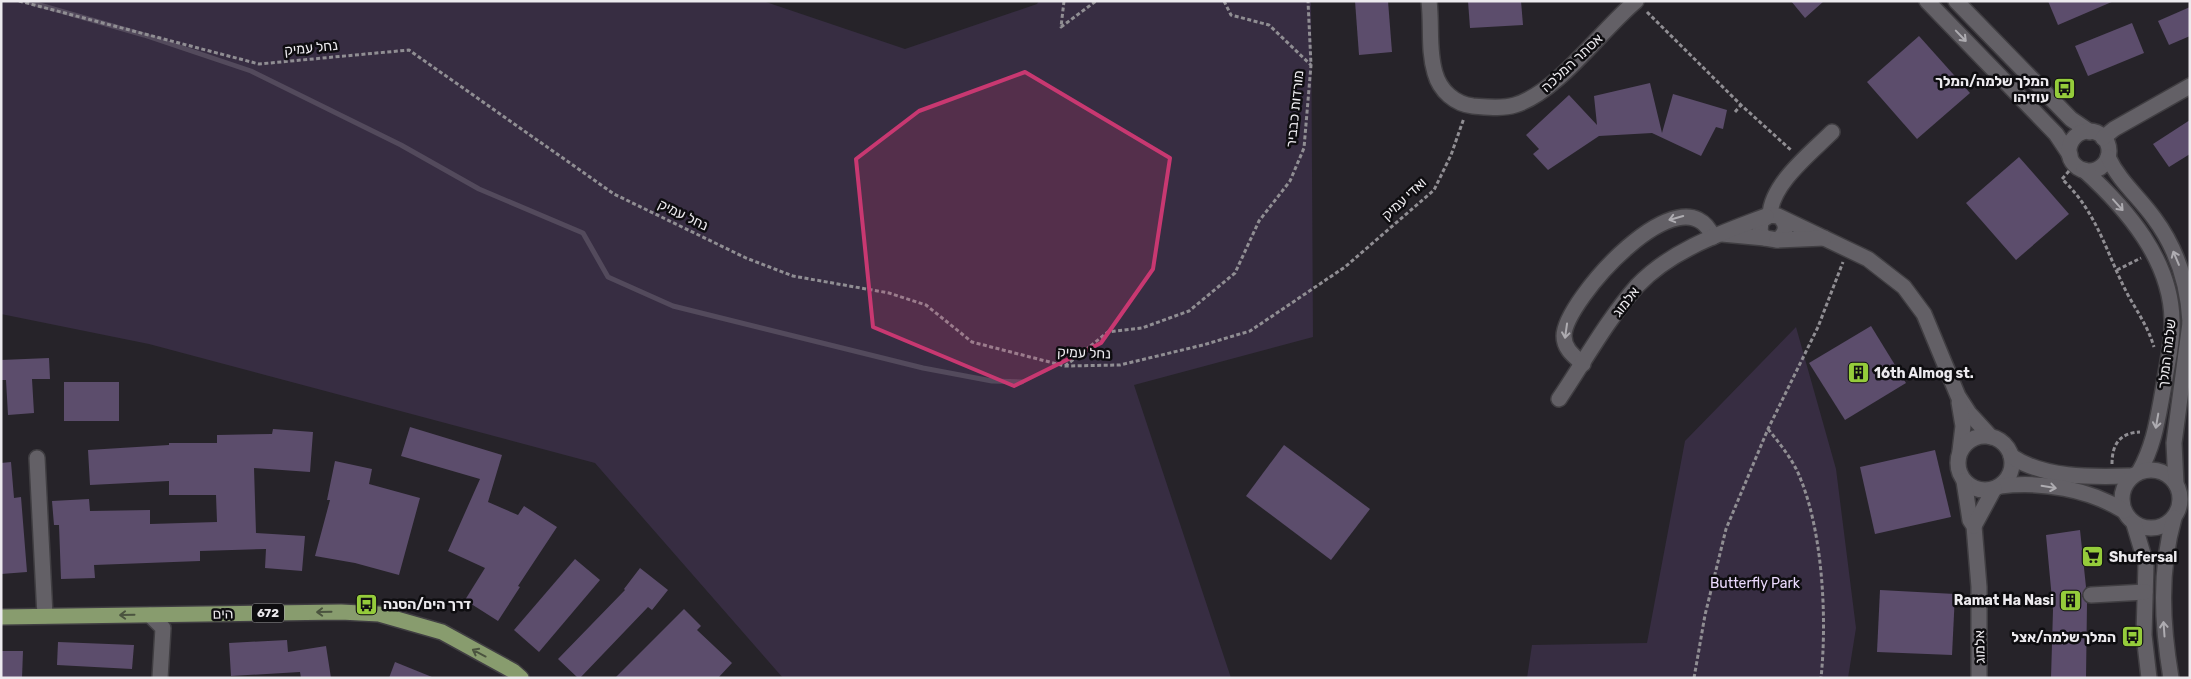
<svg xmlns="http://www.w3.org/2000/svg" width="2191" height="679" font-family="Rubik,'Noto Sans Hebrew',sans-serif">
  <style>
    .green { fill: #372d42 }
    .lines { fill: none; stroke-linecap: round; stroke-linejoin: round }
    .stream { stroke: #534a5c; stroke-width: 5 }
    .building { fill: #5c4d6c }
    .minor-casing { stroke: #403e42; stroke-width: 18 }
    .major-casing { stroke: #403e42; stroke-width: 18 }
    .path { stroke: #908e93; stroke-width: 3; stroke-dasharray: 4 2.5; stroke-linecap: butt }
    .minor { stroke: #636066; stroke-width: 15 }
    .major { stroke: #889c6e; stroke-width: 15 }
    .oneway { stroke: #aeacb1 }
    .oneway2 { stroke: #4b543f }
    .marked { fill: #c83871; fill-opacity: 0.2; stroke: #c83871; stroke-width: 4; stroke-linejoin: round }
    .labels { text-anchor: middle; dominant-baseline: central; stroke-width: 5; stroke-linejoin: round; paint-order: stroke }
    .shield { fill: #0e0d10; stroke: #a9a8ab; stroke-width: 1 }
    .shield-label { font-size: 12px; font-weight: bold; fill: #eceaee }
    .street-label { font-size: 14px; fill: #eceaee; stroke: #0e0d10 }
    .poi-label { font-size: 14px; font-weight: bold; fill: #eceaee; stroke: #0e0d10; text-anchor: end }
    .park-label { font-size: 14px; fill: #ebdafd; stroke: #0e0d10 }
  </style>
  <rect width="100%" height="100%" fill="#262329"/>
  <!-- green -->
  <g class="green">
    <polygon points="1,1 763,1 905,49 1037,4 1039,1 1311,1 1313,337 1134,385 1231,678 783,678 595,463 149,344 1,314"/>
    <polygon points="1796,327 1836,469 1856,628 1848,678 1527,678 1532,645 1647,643 1685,441"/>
  </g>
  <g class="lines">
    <!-- stream -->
    <polyline class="stream" points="26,1 144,35 251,71 401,145 479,189 583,233 608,277 673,306 923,368 992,381 1022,382"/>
  </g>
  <!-- building -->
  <g class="building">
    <polygon points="1355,1 1388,1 1392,52 1359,55"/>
    <polygon points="1468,1 1521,1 1523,25 1470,28"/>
    <polygon points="1791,1 1824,1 1805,18"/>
    <polygon points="2048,1 2114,1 2058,25"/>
    <polygon points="2190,7 2190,36 2169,45 2158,21"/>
    <polygon points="2132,23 2144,53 2088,76 2075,46"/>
    <polygon points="1919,36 1970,93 1917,139 1867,82"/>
    <polygon points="1650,83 1662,133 1673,94 1727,110 1723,129 1716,127 1701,156 1652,133 1599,136 1548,170 1533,154 1539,149 1526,135 1569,95 1597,125 1594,96"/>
    <polygon points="2190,120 2190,154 2169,167 2153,144"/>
    <polygon points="2019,157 2069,214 2016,260 1966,203"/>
    <polygon points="1871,326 1906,383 1845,420 1809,363"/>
    <polygon points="49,358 50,379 32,379 34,413 8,415 6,380 1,380 1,360"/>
    <rect x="64" y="382" width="55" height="39"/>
    <polygon points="410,427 502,455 488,502 518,515 524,506 557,527 518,586 520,587 498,621 465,600 485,568 448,551 480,479 401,456"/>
    <polygon points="273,429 313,432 310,472 254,468 256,533 305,536 302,571 265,568 266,549 200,551 200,561 94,565 95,578 61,579 59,525 54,525 52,501 89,499 90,511 150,510 150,524 217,522 216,495 169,495 169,481 90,485 88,450 169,445 169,443 217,443 217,435 272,434"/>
    <polygon points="1284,445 1370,509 1331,560 1246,496"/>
    <polygon points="1935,450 1951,517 1875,534 1860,467"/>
    <polygon points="335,461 372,469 369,484 420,498 399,575 355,563 315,556 330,500 327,500"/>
    <polygon points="11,462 14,498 21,497 27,572 1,574 1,463"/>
    <polygon points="2080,530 2086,587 2082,596 2087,603 2086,678 2051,678 2053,610 2046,535"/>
    <polygon points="575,559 600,580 539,652 514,630"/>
    <polygon points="640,568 668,590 652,610 648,607 580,678 578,678 558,659 625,590 624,589"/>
    <polygon points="1880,590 1955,594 1952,655 1877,652"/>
    <polygon points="684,609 701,626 697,630 732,663 718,678 615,678"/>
    <polygon points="287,640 288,652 326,646 331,678 301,678 300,672 231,676 229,643"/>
    <polygon points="58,642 134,645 132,669 57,665"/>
    <polygon points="1,651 23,651 22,678 1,678"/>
    <polygon points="395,662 432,677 432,678 389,678"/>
  </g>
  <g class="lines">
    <defs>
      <g id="minor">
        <path d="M1429 1C1432 26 1428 50 1435 73 1440 91 1455 104 1473 106 1487 107 1502 109 1515 105 1558 92 1601 30 1636 1"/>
        <polyline points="1927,1 2056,134 2070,155"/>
        <polyline points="1956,1 2071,119 2090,132"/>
        <circle cx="2089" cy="151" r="20"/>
        <polyline points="2103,138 2114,129 2190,86"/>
        <path d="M2108 157C2119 181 2139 197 2154 218 2177 249 2188 284 2190 322"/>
        <path d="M2084 170C2127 209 2171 260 2172 320 2173 342 2167 364 2164 385 2158 416 2155 444 2139 472"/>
        <path d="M1770 215C1771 184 1811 153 1832 132"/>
        <path d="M1781 218C1788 226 1786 234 1777 240L1765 238 1760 232 1761 221 1770 215 1778 216 1868 259 1904 287 1924 314 1958 396 1969 413 1991 437"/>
        <polyline points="1722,234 1765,238"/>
        <polyline points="1777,240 1824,238"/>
        <path d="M1583 364C1574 356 1564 349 1564 336 1564 301 1684 167 1713 237"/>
        <path d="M1559 399C1584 362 1607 320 1637 286 1671 250 1721 233 1766 216"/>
        <polyline points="1959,402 1963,426 1960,451"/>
        <circle cx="1985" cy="463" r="27"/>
        <path d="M2011 456C2045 479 2093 477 2132 476"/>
        <polyline points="37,458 45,616"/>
        <circle cx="2151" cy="499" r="29"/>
        <polyline points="1964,481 1970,520 1974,526 1979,587 1979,678"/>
        <polyline points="2176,484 2174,443 2190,323"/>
        <path d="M2000 486C2042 481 2089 489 2124 511"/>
        <polyline points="2134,524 2146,564 2144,635 2149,678"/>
        <polyline points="1974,526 1994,489"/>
        <polyline points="2091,595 2145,592"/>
        <polyline points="150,615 163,628 160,678"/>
        <path d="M2171 678C2162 624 2159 571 2174 518"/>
      </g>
      <polyline id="major" points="1,617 341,612 379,614 442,632 513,671 521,678"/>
    </defs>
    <!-- minor casing -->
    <use href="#minor" class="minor-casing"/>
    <!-- major casing -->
    <use href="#major" class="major-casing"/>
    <!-- path -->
    <g class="path">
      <polyline points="19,1 259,64 409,50 614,194 746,258 793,276 889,293 926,305 972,342 1065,366 1120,365 1203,345 1250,331 1345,267 1434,190 1451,155 1464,118"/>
      <polyline points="1064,1 1061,27 1096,1"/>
      <polyline points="1224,1 1231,15 1269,25 1311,65"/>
      <polyline points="1647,12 1741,105 1792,151"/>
      <polyline points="1735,112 1741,105"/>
      <path d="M2069 171 2062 179C2098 213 2106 253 2128 295 2138 313 2148 327 2154 347"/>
      <polyline points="2117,270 2141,258"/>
      <polyline points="1065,366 1108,332 1142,328 1189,311 1235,273 1259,221 1290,181 1304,148 1311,65 1308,1"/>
      <path d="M1768 429C1781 445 1794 461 1801 480 1823 535 1827 620 1821 678"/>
      <path d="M2112 464C2112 445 2119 433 2140 432"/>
      <polyline points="1694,678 1705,615 1726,529 1768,429 1818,327 1843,262"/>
    </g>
    <!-- minor -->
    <use href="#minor" class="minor"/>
    <!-- major -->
    <use href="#major" class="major"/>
  </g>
  <!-- one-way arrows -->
  <defs><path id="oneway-shaft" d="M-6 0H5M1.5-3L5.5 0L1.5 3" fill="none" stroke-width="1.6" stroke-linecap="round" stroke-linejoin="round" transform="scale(1.25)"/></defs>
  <g class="oneway">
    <use href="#oneway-shaft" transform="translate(1961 36) rotate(46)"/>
    <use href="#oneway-shaft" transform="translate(2118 205) rotate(48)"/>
    <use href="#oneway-shaft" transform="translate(1676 218) rotate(164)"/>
    <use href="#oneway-shaft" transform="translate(2176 258) rotate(-113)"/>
    <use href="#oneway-shaft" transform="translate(1566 331) rotate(98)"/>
    <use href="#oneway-shaft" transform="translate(2157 421) rotate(100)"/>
    <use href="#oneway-shaft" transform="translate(2049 487) rotate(9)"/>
    <use href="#oneway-shaft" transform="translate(2164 629) rotate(-94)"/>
  </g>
  <g class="oneway2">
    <use href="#oneway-shaft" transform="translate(324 612) rotate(179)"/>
    <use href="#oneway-shaft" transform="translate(127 615) rotate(179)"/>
    <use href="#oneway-shaft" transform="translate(479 653) rotate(-152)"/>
  </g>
  <!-- marked area -->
  <path class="marked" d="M1025 72 1170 158 1153 269 1101 343 1014 386 873 327 856 159 919 111Z"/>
  <!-- icons -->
  <defs>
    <symbol id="bus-square" viewBox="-11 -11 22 22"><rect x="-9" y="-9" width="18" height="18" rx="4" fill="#95cc3b" stroke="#0e0d10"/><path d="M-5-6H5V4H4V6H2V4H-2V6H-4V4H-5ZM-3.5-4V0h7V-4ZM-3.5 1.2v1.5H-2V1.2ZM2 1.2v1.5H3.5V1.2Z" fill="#111"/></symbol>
    <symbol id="building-square" viewBox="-11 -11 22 22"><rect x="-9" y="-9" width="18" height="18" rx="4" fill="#95cc3b" stroke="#0e0d10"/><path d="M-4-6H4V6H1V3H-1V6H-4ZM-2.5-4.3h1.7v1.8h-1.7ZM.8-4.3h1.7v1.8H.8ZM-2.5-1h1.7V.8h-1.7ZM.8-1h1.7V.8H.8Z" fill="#111"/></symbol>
    <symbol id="supermarket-square" viewBox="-11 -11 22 22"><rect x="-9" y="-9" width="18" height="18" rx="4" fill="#95cc3b" stroke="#0e0d10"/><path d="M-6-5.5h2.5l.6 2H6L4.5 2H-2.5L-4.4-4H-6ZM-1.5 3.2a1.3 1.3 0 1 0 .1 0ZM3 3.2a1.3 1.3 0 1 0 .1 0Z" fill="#111"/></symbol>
  </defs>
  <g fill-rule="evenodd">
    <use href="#bus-square" x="2052" y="76" width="25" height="25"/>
    <use href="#building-square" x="1846" y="360" width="25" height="25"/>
    <use href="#supermarket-square" x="2080" y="544" width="25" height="25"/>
    <use href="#building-square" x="2058" y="588" width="25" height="25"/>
    <use href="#bus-square" x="354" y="592" width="25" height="25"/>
    <use href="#bus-square" x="2120" y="624" width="25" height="25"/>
  </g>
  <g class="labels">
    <!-- shield labels -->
    <rect class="shield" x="252" y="603.5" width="32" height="19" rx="4"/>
    <g class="shield-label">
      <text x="268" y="613">672</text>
    </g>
    <!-- street labels -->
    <g class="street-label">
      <text transform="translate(311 48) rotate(-6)">נחל עמיק</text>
      <text transform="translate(1572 63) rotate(-43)">אסתר המלכה</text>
      <text transform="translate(1295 109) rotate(-84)">מורדות כבביר</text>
      <text transform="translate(1404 199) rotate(-43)">ואדי עמיק</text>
      <text transform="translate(683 215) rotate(26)">נחל עמיק</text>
      <text transform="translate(1626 302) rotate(-52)">אלמוג</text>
      <text transform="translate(1084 353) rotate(2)">נחל עמיק</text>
      <text transform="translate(2167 354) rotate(-83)">שלמה המלך</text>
      <text transform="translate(223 614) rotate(-1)">הים</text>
      <text transform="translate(1980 647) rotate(-91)">אלמוג</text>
    </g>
    <!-- poi labels -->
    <g class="poi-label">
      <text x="2049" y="81">המלך שלמה/המלך<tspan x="2049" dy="16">עוזיהו</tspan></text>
      <text x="1874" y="373" text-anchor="start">16th Almog st.</text>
      <text x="2109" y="557" text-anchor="start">Shufersal</text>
      <text x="2054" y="600">Ramat Ha Nasi</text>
      <text x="383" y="604" text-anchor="start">דרך הים/הסנה</text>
      <text x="2116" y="637">המלך שלמה/אצל</text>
    </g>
    <!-- park labels -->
    <g class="park-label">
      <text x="1755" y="583">Butterfly Park</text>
    </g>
  </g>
  <!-- border -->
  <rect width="2191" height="679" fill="none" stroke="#eceaee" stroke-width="5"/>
</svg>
